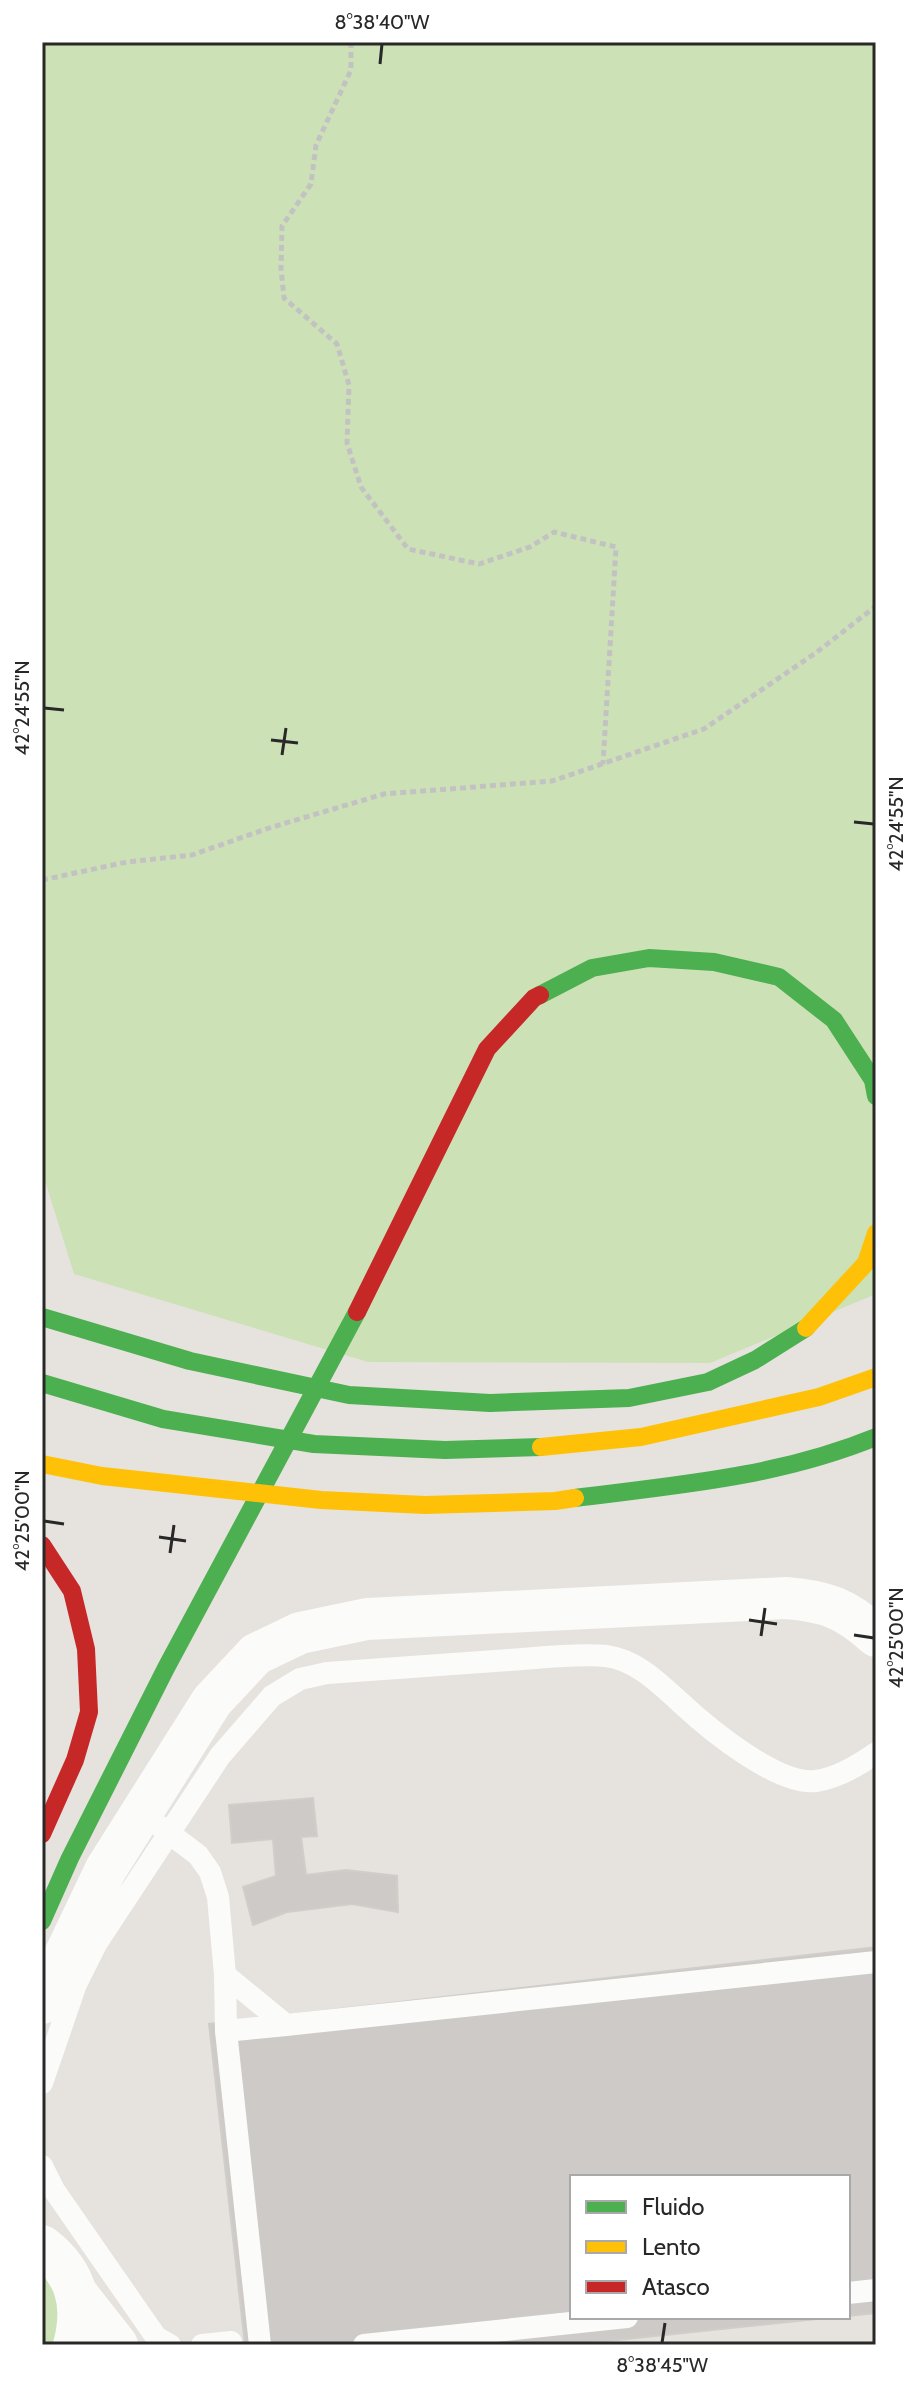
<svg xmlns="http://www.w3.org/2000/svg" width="918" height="2387" font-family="Cabin,sans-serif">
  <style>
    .green { fill: #cde1b7 }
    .building { fill: #cdcac7; stroke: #d1ceca; stroke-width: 2 }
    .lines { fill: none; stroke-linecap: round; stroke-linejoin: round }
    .path { stroke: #c3c2c2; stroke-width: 5; stroke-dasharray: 6 4; stroke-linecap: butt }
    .lane { stroke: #fbfbfa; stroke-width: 22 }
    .street { stroke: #fbfbfa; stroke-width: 42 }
    .fast { stroke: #4caf50; stroke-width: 18 }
    .slow { stroke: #ffc107; stroke-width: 18 }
    .jam { stroke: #c62828; stroke-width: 18 }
    .ticks { fill: none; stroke: #282828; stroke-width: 3 }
    .neatline { fill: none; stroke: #282828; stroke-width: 3 }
    .ticks-label { font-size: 20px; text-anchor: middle; fill: #282828 }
  </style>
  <rect width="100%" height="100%" fill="#e6e2de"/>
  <!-- green -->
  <g class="green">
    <polygon points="42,42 876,42 876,1294 710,1363 368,1362 74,1274 42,1171"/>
    <polygon points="42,2272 59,2300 55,2345 42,2345"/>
  </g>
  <!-- building -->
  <g class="building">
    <polygon points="313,1798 317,1836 301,1837 306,1875 346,1870 397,1876 398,1912 352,1904 287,1912 253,1925 243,1887 276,1876 273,1839 232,1843 229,1805"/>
    <polygon points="876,1947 876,2313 848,2316 848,2177 572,2177 572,2317 836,2317 570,2345 245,2345 209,2024"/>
  </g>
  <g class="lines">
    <!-- path -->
    <g class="path">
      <polyline points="351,42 351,70 316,145 311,184 282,226 281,269 284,298 337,344 349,385 347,443 361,487 408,549 479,564 530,547 554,532 616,547 603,764"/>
      <polyline points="42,880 127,862 192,855 269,828 384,794 552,781 704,729 817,652 876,606"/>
    </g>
    <!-- lane -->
    <g class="lane">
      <polyline points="161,1827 198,1855 210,1872 218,1897 225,1975 226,2031 260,2345"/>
      <polyline points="225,1975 286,2025 876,1962"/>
      <polyline points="226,2031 286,2025"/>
      <path d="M42 2083 76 1984 96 1944 220 1756 272 1696 300 1679 327 1673C388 1669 449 1664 509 1660 537 1658 579 1653 606 1656 637 1660 660 1684 682 1704 709 1729 778 1786 816 1781 838 1778 859 1765 876 1753"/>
      <polyline points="42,2166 54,2190 156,2337 170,2345"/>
      <polyline points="848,2293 876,2290"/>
      <polyline points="202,2345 231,2342"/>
      <polyline points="364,2345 627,2317"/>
    </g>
    <!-- street -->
    <g class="street">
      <path d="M42 2003 106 1869 212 1701 256 1654 300 1633 367 1619 786 1598C826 1601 847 1609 876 1636"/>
      <path d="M42 2246C76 2272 85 2304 74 2345"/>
      <polyline points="77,2294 117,2345"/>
    </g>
    <!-- fast -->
    <g class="fast">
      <polyline points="540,995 592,968 649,958 714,962 779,977 834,1020 873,1080 876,1096"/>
      <polyline points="42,1317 190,1361 349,1395 490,1403 629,1398 708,1382 755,1360 806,1328"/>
      <polyline points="42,1383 163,1419 314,1444 445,1450 541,1447"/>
      <path d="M575 1498C678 1485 778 1477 876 1437"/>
      <polyline points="42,1921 70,1858 166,1668 357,1312"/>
    </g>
    <!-- slow -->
    <g class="slow">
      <polyline points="806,1328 866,1263 876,1233"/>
      <polyline points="541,1447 641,1437 819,1397 876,1377"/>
      <polyline points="42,1464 102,1476 321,1500 425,1505 555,1501 575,1498"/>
    </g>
    <!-- jam -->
    <g class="jam">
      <polyline points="357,1312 487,1049 534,998 540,995"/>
      <polyline points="42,1545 72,1591 86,1649 89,1712 75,1760 42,1834"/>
    </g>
  </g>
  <!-- ticks -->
  <path class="ticks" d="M380 64 382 44M44 708 64 710M271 740 298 743M282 755 286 728M854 822 874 824M44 1521 64 1524M159 1537 186 1541M170 1553 174 1525M749 1620 777 1624M854 1635 874 1638M761 1636 765 1608M662 2343 665 2323"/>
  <!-- border -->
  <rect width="918" height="2387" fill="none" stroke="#ffffff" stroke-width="88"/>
  <!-- legend -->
  <rect x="570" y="2175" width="280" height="144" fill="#ffffff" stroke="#a9a9a9" stroke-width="2"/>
  <rect x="586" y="2201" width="40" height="12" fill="#4caf50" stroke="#a9a9a9" stroke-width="2"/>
  <text x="642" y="2215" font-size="24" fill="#282828">Fluido</text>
  <rect x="586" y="2241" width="40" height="12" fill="#ffc107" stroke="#a9a9a9" stroke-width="2"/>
  <text x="642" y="2255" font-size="24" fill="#282828">Lento</text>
  <rect x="586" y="2281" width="40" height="12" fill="#c62828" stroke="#a9a9a9" stroke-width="2"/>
  <text x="642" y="2295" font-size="24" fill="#282828">Atasco</text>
  <rect x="44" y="44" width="830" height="2299" class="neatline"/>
  <g class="ticks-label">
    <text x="382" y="29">8°38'40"W</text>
    <text transform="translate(22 708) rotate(-90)" y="7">42°24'55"N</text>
    <text transform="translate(896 824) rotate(-90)" y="7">42°24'55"N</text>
    <text transform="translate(22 1521) rotate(-90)" y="7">42°25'00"N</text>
    <text transform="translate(896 1638) rotate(-90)" y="7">42°25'00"N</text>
    <text x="662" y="2372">8°38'45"W</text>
  </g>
</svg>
